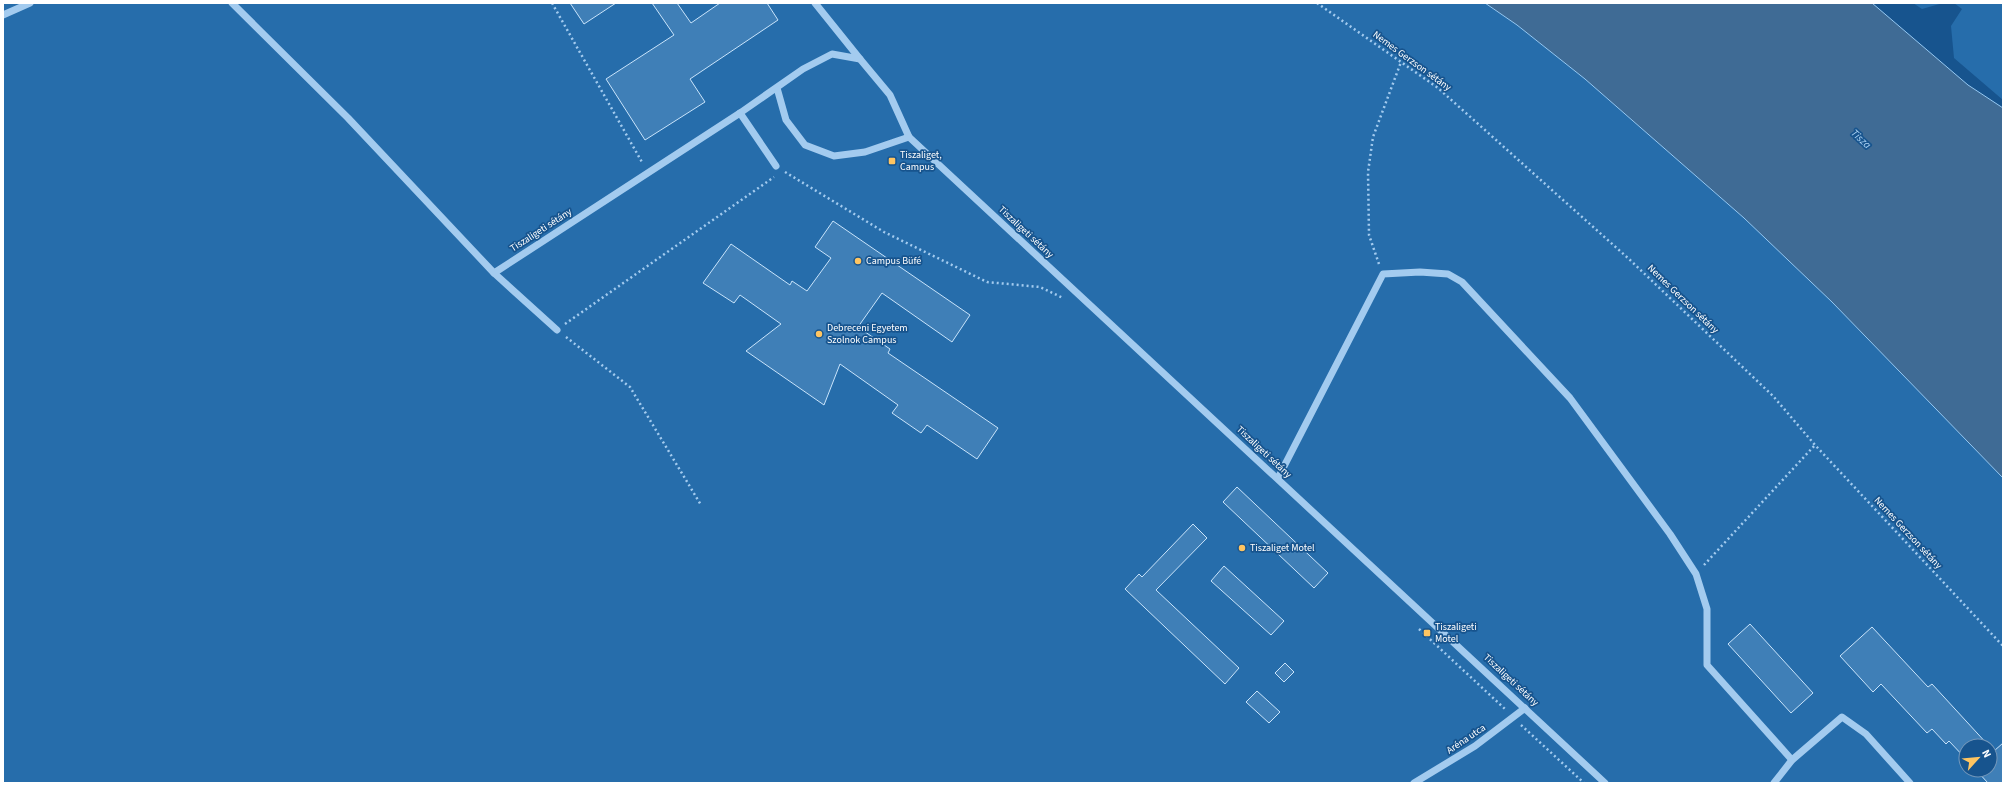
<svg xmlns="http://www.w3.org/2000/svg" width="2006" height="786" font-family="'Source Sans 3',sans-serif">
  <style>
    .green { fill: #266dab; fill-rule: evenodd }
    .water { fill: #3f6b95; stroke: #95c8f2 }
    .building { fill: #3f7fb7; stroke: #c9e4fb }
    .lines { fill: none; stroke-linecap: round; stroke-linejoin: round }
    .path { stroke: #a3cbef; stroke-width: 2.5; stroke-dasharray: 2 3; stroke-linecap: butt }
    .minor { stroke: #a3cbef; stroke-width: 7 }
    .poi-dot { fill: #ffc561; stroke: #17548e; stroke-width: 1.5 }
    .labels { text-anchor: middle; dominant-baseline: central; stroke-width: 3.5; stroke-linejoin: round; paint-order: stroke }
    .street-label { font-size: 10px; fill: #fff; stroke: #17548e }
    .poi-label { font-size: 10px; fill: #fff; stroke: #17548e; text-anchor: start }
    .water-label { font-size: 11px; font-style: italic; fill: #afd5f6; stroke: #17548e }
  </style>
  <rect width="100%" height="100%" fill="#17548e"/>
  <!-- green -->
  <g class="green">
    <path d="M3 3H1485L1517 25 1585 79 1744 218 1832 302 2003 478V783H3ZM1966 746H1990V770H1966Z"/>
    <polygon points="1913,3 1943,3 1922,9"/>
    <polygon points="1954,3 2003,3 2003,100 1954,58 1951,26 1962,9"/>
  </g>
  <!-- water -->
  <polygon class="water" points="1485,3 1872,3 1968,85 2003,108 2003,478 1832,302 1744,218 1585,79 1517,25"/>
  <!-- building -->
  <g class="building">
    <polygon points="570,3 616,3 584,24"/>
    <polygon points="652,3 677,3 691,23 720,3 767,3 778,20 690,79 705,102 645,140 606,79 674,35"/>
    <polygon points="833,221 970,315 952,342 882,293 858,327 890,349 888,353 998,428 977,459 927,425 921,433 892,413 898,405 840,364 824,405 746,351 781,324 740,295 734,303 703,283 731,244 790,285 792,281 807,291 831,258 815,247"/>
    <polygon points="1237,487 1328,573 1314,588 1223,502"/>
    <polygon points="1193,524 1207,538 1156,590 1239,668 1225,684 1125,589 1139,574 1142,577"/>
    <polygon points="1224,566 1284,621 1271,635 1211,581"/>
    <polygon points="1750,624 1813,693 1791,713 1728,644"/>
    <polygon points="1872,627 1928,687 1932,684 1989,746 1966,746 1966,759 1949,741 1946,744 1932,729 1927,733 1881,684 1873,692 1840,656"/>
    <polygon points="1285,663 1294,672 1284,682 1275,673"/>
    <polygon points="1257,691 1280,712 1269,723 1246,702"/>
    <polygon points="2003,743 2003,783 1988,783 1976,770 1990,770 1990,747 1994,751"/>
  </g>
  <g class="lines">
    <!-- path -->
    <g class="path">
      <polyline points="552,3 643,164"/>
      <polyline points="1317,3 1438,88 1629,259 1773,396 1815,445 2003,646"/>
      <polyline points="785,172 884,232 987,282 1040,287 1063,298"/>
      <polyline points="1379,264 1369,235 1368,172 1373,137 1401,62"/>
      <polyline points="565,324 774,177"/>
      <polyline points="566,337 630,387 701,505"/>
      <polyline points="1704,565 1815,445"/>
      <polyline points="1419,629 1505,709"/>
      <polyline points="1521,725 1584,783"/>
    </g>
    <!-- minor -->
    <g class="minor">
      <polyline points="232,3 348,118 494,273 740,113 803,69 832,54 860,59 890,95 909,137 1605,783"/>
      <polyline points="815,3 860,59"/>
      <polyline points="3,15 30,3"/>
      <polyline points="777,88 786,120 805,145 834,156 865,152 909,137"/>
      <polyline points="740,113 776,166"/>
      <polyline points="494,273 557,330"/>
      <polyline points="1278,478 1383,274 1420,272 1448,274 1462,282 1570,398 1670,534 1696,574 1707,609 1707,665 1792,760"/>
      <polyline points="1414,783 1475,746 1525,708"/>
      <polyline points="1774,783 1792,760 1842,717 1866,734 1910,783"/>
    </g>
  </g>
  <!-- markers -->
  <g class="poi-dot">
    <rect x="888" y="157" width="8" height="8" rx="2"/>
    <circle cx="858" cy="261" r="4"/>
    <circle cx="819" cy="334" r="4"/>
    <circle cx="1242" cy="548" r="4"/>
    <rect x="1423" y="629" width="8" height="8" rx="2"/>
  </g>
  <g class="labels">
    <!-- street labels -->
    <g class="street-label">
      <text transform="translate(1412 61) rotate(36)">Nemes Gerzson sétány</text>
      <text transform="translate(541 230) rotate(-33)">Tiszaligeti sétány</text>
      <text transform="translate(1026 232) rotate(43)">Tiszaligeti sétány</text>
      <text transform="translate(1683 299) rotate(44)">Nemes Gerzson sétány</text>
      <text transform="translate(1264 452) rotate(43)">Tiszaligeti sétány</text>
      <text transform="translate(1908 533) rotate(47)">Nemes Gerzson sétány</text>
      <text transform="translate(1511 680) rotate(43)">Tiszaligeti sétány</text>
      <text transform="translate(1466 739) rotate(-34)">Aréna utca</text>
    </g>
    <!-- poi labels -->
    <g class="poi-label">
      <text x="900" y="155">Tiszaliget,<tspan x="900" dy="12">Campus</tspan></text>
      <text x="866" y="261">Campus Büfé</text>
      <text x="827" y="328">Debreceni Egyetem<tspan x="827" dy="12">Szolnok Campus</tspan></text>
      <text x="1250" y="548">Tiszaliget Motel</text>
      <text x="1435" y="627">Tiszaligeti<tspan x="1435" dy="12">Motel</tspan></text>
    </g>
    <!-- water labels -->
    <g class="water-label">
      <text transform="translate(1861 139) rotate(43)">Tisza</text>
    </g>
  </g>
  <!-- border -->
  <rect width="2006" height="786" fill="none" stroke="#ffffff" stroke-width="8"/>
  <!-- north arrow -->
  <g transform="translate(1978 758) rotate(63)"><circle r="19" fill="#17548e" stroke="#7498bb"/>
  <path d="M0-3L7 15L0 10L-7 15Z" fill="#ffc561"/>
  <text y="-6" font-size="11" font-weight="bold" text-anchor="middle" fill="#ffffff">N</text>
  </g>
</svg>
